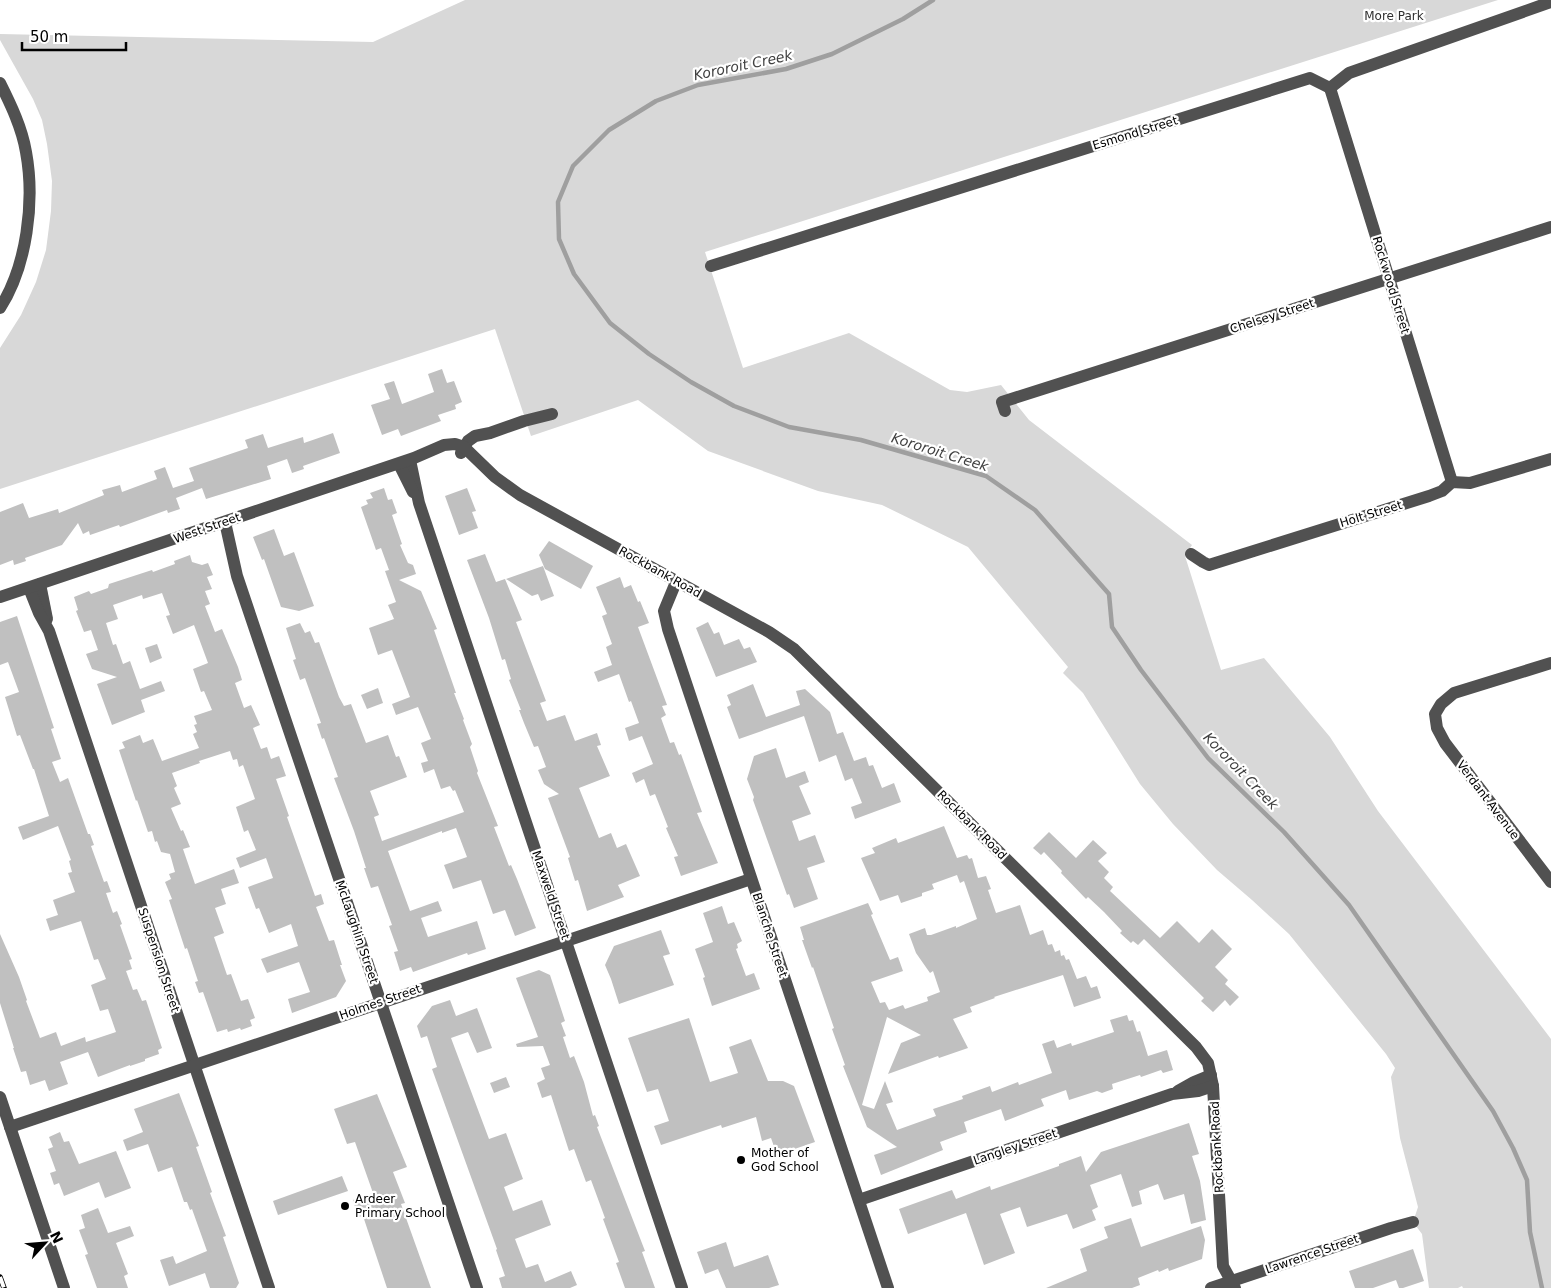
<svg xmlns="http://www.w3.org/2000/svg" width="1551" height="1288" font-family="'DejaVu Sans',sans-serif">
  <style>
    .green { fill: #d8d8d8 }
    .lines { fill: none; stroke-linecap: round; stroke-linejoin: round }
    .stream { stroke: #9f9f9f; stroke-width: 4.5 }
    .building { fill: #c0c0c0 }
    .minor { stroke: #515151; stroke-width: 12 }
    .rail-casing { stroke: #000; stroke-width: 5.5 }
    .rail { stroke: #fff; stroke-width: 4; stroke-dasharray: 11; stroke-linecap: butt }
    .poi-dot { fill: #000; stroke: #fff; stroke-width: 2 }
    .labels { text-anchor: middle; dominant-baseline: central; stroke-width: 4.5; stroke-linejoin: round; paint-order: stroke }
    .park-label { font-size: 12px; fill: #2f2f2f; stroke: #fff }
    .street-label { font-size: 12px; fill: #000; stroke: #fff }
    .poi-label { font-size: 12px; fill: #000; stroke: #fff; text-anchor: start }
    .water-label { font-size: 14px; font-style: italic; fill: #404040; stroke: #fff }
  </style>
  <rect width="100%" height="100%" fill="#fff"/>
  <!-- green -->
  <polygon class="green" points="465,0 1498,0 705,252 743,368 849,333 950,390 967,392 1001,385 1029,420 1192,545 1185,556 1221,670 1264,658 1330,737 1378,811 1551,1039 1551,1288 1463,1288 1462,1286 1458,1288 1429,1288 1422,1234 1413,1222 1418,1207 1400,1138 1391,1077 1395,1068 1386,1054 1289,934 1252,900 1217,870 1173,824 1140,784 1083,693 1063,673 1068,667 968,547 882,505 818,491 708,451 638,400 531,436 495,329 0,489 0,348 21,315 36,282 46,250 51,211 52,181 47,144 42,120 33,99 0,40 0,34 373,42"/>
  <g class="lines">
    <!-- stream -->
    <polyline class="stream" points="933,0 903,19 832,54 786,69 698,85 656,101 609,130 573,166 558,202 559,239 574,274 610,323 649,354 691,382 734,406 789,427 861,440 986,476 1035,510 1109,594 1112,627 1141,670 1208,758 1284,832 1349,905 1493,1111 1513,1148 1527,1180 1530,1232 1542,1288"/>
  </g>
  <!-- building -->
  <g class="building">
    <polygon points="442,369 447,383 454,381 462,402 455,405 456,409 438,415 441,421 401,436 398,429 382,435 371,405 390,399 384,384 394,381 402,404 434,392 428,374"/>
    <polygon points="333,433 340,453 303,466 304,469 292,473 287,459 267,466 271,479 206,499 202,488 176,498 180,509 168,513 167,510 120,527 119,525 90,535 89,531 83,534 78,523 62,545 25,558 26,561 14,565 13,560 0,565 0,512 23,503 29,518 58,509 59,513 104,495 102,490 120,485 122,492 157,479 154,471 165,467 173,488 194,481 189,468 248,448 245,440 263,434 268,448 303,437 304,443"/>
    <polygon points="384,488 388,500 392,499 397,513 392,515 402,544 400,545 408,563 413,565 416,574 399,580 421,591 437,629 434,630 456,693 454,693 464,719 463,720 472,744 470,747 478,771 477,773 498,826 494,827 509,866 511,865 517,879 536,928 515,936 505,910 493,914 481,880 453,889 444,865 467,857 456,828 442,833 442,831 388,851 410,911 438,901 442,911 421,918 428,937 477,921 486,949 468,955 467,953 413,972 411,967 400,971 394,952 398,951 389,926 392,925 378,886 371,888 364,868 366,868 354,831 334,778 338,777 324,738 322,739 317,724 321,723 305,678 300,680 293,660 296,659 286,628 300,623 305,633 310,631 315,643 319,642 339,697 344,706 351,704 366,743 388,735 396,757 399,756 407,777 370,791 379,815 374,817 382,841 464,812 455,790 453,791 450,786 441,789 434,769 424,773 421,763 428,761 421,743 431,739 418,707 396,715 392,704 410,697 392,650 378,655 369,628 394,619 388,605 396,602 385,571 389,570 381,548 376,550 361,507 368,504 366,500 373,498 370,493"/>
    <polygon points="467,488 476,511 472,512 478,528 459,535 445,496"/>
    <polygon points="274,529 284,556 294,552 314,606 299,611 281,607 264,559 262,560 253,537"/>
    <polygon points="549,541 593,566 581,589 545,569 539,555"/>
    <polygon points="485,554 496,582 505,579 522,620 516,622 546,701 540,703 547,721 565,715 575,741 597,733 601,745 597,746 610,776 579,788 599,838 611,833 617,848 626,844 640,876 618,885 624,897 587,911 578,880 575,881 568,858 570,857 548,798 559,794 544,784 538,770 546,767 538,746 534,747 524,723 519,710 521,710 509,680 511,679 505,659 502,660 489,618 467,560"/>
    <polygon points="190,555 192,562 202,565 208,563 213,575 207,577 212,589 205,591 210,604 205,606 215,632 222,629 238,667 242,680 235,683 244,708 251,705 260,725 253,728 261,749 267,747 271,759 279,756 286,776 276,779 289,816 287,817 315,896 321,894 324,904 316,907 329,941 334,940 342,965 340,965 346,981 336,997 292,1013 288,999 310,992 299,962 267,973 261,959 298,946 291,924 269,933 259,908 256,909 248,887 273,878 266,858 240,868 236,858 256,850 248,830 244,832 236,807 255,799 243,765 239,767 237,759 233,760 230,751 199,761 200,763 172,773 177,786 174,788 181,804 171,808 181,831 183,830 190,847 183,849 195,884 234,869 239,883 221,889 226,904 215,908 224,933 214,937 227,975 231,974 241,1001 248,999 255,1018 250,1020 252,1026 241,1030 240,1028 228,1032 227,1029 217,1032 203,992 199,993 195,982 198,981 187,948 185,949 169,900 172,899 165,882 171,879 169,874 175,872 170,854 161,852 157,841 155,842 152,831 148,832 137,800 136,801 119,750 125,748 122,742 140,735 143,743 153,739 162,761 199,748 193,734 197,732 194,725 197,724 194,716 212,710 204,691 201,692 193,669 208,663 194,625 173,634 166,616 170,615 162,593 143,599 142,595 113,605 118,619 106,623 113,645 116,644 123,664 130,661 140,689 161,681 165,691 141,700 145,712 112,725 97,684 117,677 92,669 86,654 98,650 91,630 84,632 76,611 78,610 74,597 89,591 91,594 108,588 109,584 152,570 153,572 175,564 174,561"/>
    <polygon points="543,566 554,596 541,601 538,594 532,596 506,579"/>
    <polygon points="620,577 624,588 631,585 638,602 640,601 649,623 638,627 667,705 662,706 666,715 661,718 670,743 674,742 679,755 681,754 702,812 697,813 718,863 681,876 674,857 678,856 666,828 668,827 655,794 650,796 644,779 636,783 632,773 653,764 642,736 629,741 625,728 639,723 631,701 629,702 619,674 598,682 594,672 612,665 606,647 612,644 602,616 607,614 596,587"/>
    <polygon points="17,616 54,728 51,729 61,759 52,762 60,782 68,778 88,834 90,834 94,845 91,846 104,882 107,881 111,892 106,893 113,913 117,911 122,924 120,925 132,959 129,960 132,969 126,971 133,990 137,989 142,1001 146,1000 162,1048 158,1050 159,1054 145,1059 145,1061 130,1066 130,1065 98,1077 88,1052 60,1062 68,1084 49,1091 45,1080 30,1085 26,1071 21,1072 13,1048 14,1048 0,1003 0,934 19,977 27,1000 26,1001 40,1038 56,1032 61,1046 85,1037 86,1042 116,1032 108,1009 100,1011 91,985 106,979 98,959 94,960 81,921 50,931 46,919 58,915 53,900 75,892 68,873 72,872 69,861 71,860 58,826 23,840 18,827 49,816 34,769 33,769 20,735 17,736 5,697 19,692 8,662 0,665 0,622"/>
    <polygon points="708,622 714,634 719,632 724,645 739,639 744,649 750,647 757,662 716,677 696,628"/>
    <polygon points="157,644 162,658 150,663 145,648"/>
    <polygon points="753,684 766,717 800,705 796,691 805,689 830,712 837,734 843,732 854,761 866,757 869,766 873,765 882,788 894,783 901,802 855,819 851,807 862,803 852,778 845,781 836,755 819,762 804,716 739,739 727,707 731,705 727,695"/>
    <polygon points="378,688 383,703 367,709 361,695"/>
    <polygon points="776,748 786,778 805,771 809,782 799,786 811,814 792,821 799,841 815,835 825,862 807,868 818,899 794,908 789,894 787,895 753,800 754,797 747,779 754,756"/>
    <polygon points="944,826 957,858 967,855 969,859 972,858 978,878 986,876 991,889 988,890 996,913 1020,905 1030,935 1043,930 1048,945 1052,944 1055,952 1060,950 1061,956 1064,955 1066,960 1069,959 1077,979 1086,976 1091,988 1097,986 1101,998 1074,1007 1063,975 994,997 995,998 970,1007 972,1012 953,1019 968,1048 939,1058 938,1056 888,1074 901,1043 921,1035 887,1017 862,1105 874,1109 885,1081 893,1102 886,1104 897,1130 936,1116 933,1109 963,1099 962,1096 990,1086 992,1092 1018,1082 1019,1085 1052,1073 1042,1044 1054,1040 1057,1048 1071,1043 1072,1046 1114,1032 1110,1020 1127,1015 1129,1021 1133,1020 1137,1032 1140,1031 1148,1056 1167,1050 1173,1070 1163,1073 1161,1070 1141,1077 1140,1075 1112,1084 1113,1089 1102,1093 1097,1091 1069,1100 1066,1090 1041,1099 1044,1106 1005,1121 1001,1109 964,1122 967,1132 940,1142 943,1150 881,1175 874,1155 897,1147 867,1127 843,1066 845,1065 832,1029 834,1028 813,967 812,968 802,940 804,940 800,927 868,903 873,914 871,915 890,960 898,957 903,971 871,982 880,1003 885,1002 889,1010 903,1005 905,1009 928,1001 927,997 940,992 933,971 930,973 916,953 909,934 925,928 927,935 931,935 956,926 956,928 977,919 964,881 960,883 957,875 932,884 934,889 922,893 922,896 901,903 898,895 880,901 861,858 875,853 872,848 896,838 898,843"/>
    <polygon points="1049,832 1076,858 1093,840 1107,853 1098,861 1109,872 1104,878 1113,887 1110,891 1160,938 1177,921 1199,943 1212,929 1232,949 1215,967 1228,980 1225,984 1239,997 1230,1006 1225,1000 1213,1012 1201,1001 1204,998 1144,939 1138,945 1133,941 1131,943 1120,933 1122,931 1104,912 1088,897 1086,899 1061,873 1062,871 1044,852 1041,855 1033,848"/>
    <polygon points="722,906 728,924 734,922 742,941 737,944 738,948 736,949 746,976 754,973 760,989 712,1006 703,978 705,977 695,949 713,942 703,913"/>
    <polygon points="661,930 670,954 663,956 674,985 619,1004 611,979 605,965 614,946"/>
    <polygon points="539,970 550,975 565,1021 561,1023 566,1036 563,1037 570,1058 574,1056 584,1082 593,1116 595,1115 599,1126 597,1127 645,1251 642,1252 655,1288 625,1288 616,1263 619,1262 603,1219 605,1218 591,1180 586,1182 574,1149 569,1151 551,1095 542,1098 537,1083 545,1079 541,1068 550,1065 543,1046 517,1047 516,1044 538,1037 516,978"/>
    <polygon points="450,1000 456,1016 477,1008 492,1048 477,1053 468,1032 451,1038 489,1139 506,1133 523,1179 504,1187 513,1211 542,1200 551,1225 515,1239 526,1268 538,1264 545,1282 571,1271 577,1285 570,1288 502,1288 499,1278 505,1276 496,1250 497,1249 432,1069 437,1067 427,1036 421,1038 417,1026 432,1006"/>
    <polygon points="689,1018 710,1082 738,1073 729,1047 751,1039 768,1081 783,1081 794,1086 815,1142 777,1155 771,1138 762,1141 756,1117 722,1128 721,1125 661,1145 654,1126 669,1121 658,1089 647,1092 628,1038"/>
    <polygon points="506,1077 510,1087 494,1093 490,1083"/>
    <polygon points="179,1093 199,1146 196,1147 212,1192 210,1193 226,1236 223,1237 239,1283 236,1288 210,1288 205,1273 169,1286 160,1260 173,1256 176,1264 207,1251 192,1209 190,1210 187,1202 184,1202 172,1167 158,1172 148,1144 127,1151 123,1140 143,1132 134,1109"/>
    <polygon points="377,1094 407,1167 393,1172 405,1203 401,1204 431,1288 387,1288 363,1216 358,1217 353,1200 373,1193 355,1142 347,1144 334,1109"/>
    <polygon points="1189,1123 1199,1154 1192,1156 1200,1181 1206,1220 1191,1224 1184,1194 1164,1200 1158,1184 1139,1191 1142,1204 1132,1207 1121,1174 1090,1185 1098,1207 1092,1210 1096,1220 1073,1229 1067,1214 1027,1227 1020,1207 1000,1214 1015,1253 984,1265 966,1213 908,1234 899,1209 952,1190 956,1199 990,1186 991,1190 1059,1166 1059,1164 1081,1156 1086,1172 1101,1152"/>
    <polygon points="60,1132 64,1142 69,1141 79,1164 116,1151 131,1188 105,1198 99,1182 64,1196 59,1183 54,1185 50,1173 56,1171 48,1149 53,1147 49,1137"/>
    <polygon points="342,1176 348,1191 278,1215 273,1201"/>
    <polygon points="98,1208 108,1233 130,1226 134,1236 116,1243 128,1274 124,1276 128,1288 97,1288 85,1255 88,1254 79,1230 85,1228 81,1215"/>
    <polygon points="1131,1218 1141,1247 1201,1226 1205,1240 1202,1259 1169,1271 1168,1268 1159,1272 1158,1270 1138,1278 1140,1285 1132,1288 1046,1288 1087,1271 1080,1249 1108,1238 1104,1227"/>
    <polygon points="726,1242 734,1267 768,1255 779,1285 769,1288 726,1288 718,1269 705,1274 697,1252"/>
    <polygon points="1413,1249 1424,1281 1403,1288 1399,1288 1396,1280 1373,1288 1355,1288 1349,1271"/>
  </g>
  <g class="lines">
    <!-- minor -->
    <g class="minor">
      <path d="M0 83C11 105 22 128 26 152 35 201 27 266 0 308"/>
      <polyline points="1330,88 1452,482"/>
      <polyline points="711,266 1310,78 1330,88 1349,73 1551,2"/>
      <polyline points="1005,411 1002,402 1551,227"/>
      <polyline points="461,453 468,441 475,436 490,433 524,421 552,414"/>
      <polyline points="410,460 419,503 682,1288"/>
      <polyline points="399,464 413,492"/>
      <polyline points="225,522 237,576 477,1288"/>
      <polyline points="1191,554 1203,562 1209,565 1429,496 1442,491 1452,482 1470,483 1551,459"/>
      <polyline points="676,582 664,611 668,629 888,1288"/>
      <polyline points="40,584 47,619"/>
      <polyline points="29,588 39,613 49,631 269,1288"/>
      <polyline points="0,597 414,458 444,445 455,444 464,447 495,477 520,495 769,632 794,649 1196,1047 1208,1063 1213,1086 1223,1266 1235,1288"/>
      <polyline points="1551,663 1454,693 1441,704 1435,714 1437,728 1445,743 1551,882"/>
      <polyline points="1178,1091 1194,1082 1211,1075"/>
      <polyline points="0,1097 64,1288"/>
      <polyline points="10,1127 751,879"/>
      <polyline points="859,1200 1172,1094 1198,1091 1213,1086"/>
      <polyline points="1211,1288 1391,1228 1413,1222"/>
    </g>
    <defs>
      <polyline id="rail" points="0,1277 4,1288"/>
    </defs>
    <!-- rail casing -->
    <use href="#rail" class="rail-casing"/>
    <!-- rail -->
    <use href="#rail" class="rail"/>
  </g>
  <!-- markers -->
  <g class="poi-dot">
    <circle cx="741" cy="1160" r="5"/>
    <circle cx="345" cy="1206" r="5"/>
  </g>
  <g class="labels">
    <!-- park labels -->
    <g class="park-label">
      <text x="1394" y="16">More Park</text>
    </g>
    <!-- street labels -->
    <g class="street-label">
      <text transform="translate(1135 133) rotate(-17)">Esmond Street</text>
      <text transform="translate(1391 285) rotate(73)">Rockwood Street</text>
      <text transform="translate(1272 316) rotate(-18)">Chelsey Street</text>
      <text transform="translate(1371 514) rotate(-17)">Holt Street</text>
      <text transform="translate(207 528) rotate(-19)">West Street</text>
      <text transform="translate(660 572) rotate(29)">Rockbank Road</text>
      <text transform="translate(1488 800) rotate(53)">Verdant Avenue</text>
      <text transform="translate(972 825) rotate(45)">Rockbank Road</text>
      <text transform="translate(551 895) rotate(71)">Maxweld Street</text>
      <text transform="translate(357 932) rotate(71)">McLaughlin Street</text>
      <text transform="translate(770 935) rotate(72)">Blanche Street</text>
      <text transform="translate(159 960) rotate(72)">Suspension Street</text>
      <text transform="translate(380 1002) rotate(-19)">Holmes Street</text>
      <text transform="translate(1015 1147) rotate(-19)">Langley Street</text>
      <text transform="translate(1217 1147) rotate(-93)">Rockbank Road</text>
      <text transform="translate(1312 1254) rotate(-19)">Lawrence Street</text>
    </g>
    <!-- poi labels -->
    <g class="poi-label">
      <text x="751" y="1153">Mother of<tspan x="751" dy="14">God School</tspan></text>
      <text x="355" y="1199">Ardeer<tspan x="355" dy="14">Primary School</tspan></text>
    </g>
    <!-- water labels -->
    <g class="water-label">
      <text transform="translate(743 65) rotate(-12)">Kororoit Creek</text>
      <text transform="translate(940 452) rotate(17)">Kororoit Creek</text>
      <text transform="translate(1241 771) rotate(46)">Kororoit Creek</text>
    </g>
  </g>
  <!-- north arrow -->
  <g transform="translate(45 1243) rotate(64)" stroke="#ffffff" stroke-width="4" paint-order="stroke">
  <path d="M0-4L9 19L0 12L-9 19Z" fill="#000000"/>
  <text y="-8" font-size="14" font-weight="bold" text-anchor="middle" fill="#000000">N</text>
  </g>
  <!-- scale -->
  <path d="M22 42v8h104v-8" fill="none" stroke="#000000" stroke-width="2.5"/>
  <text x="30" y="42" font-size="15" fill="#000000" stroke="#ffffff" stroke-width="4" paint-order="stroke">50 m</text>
</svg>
